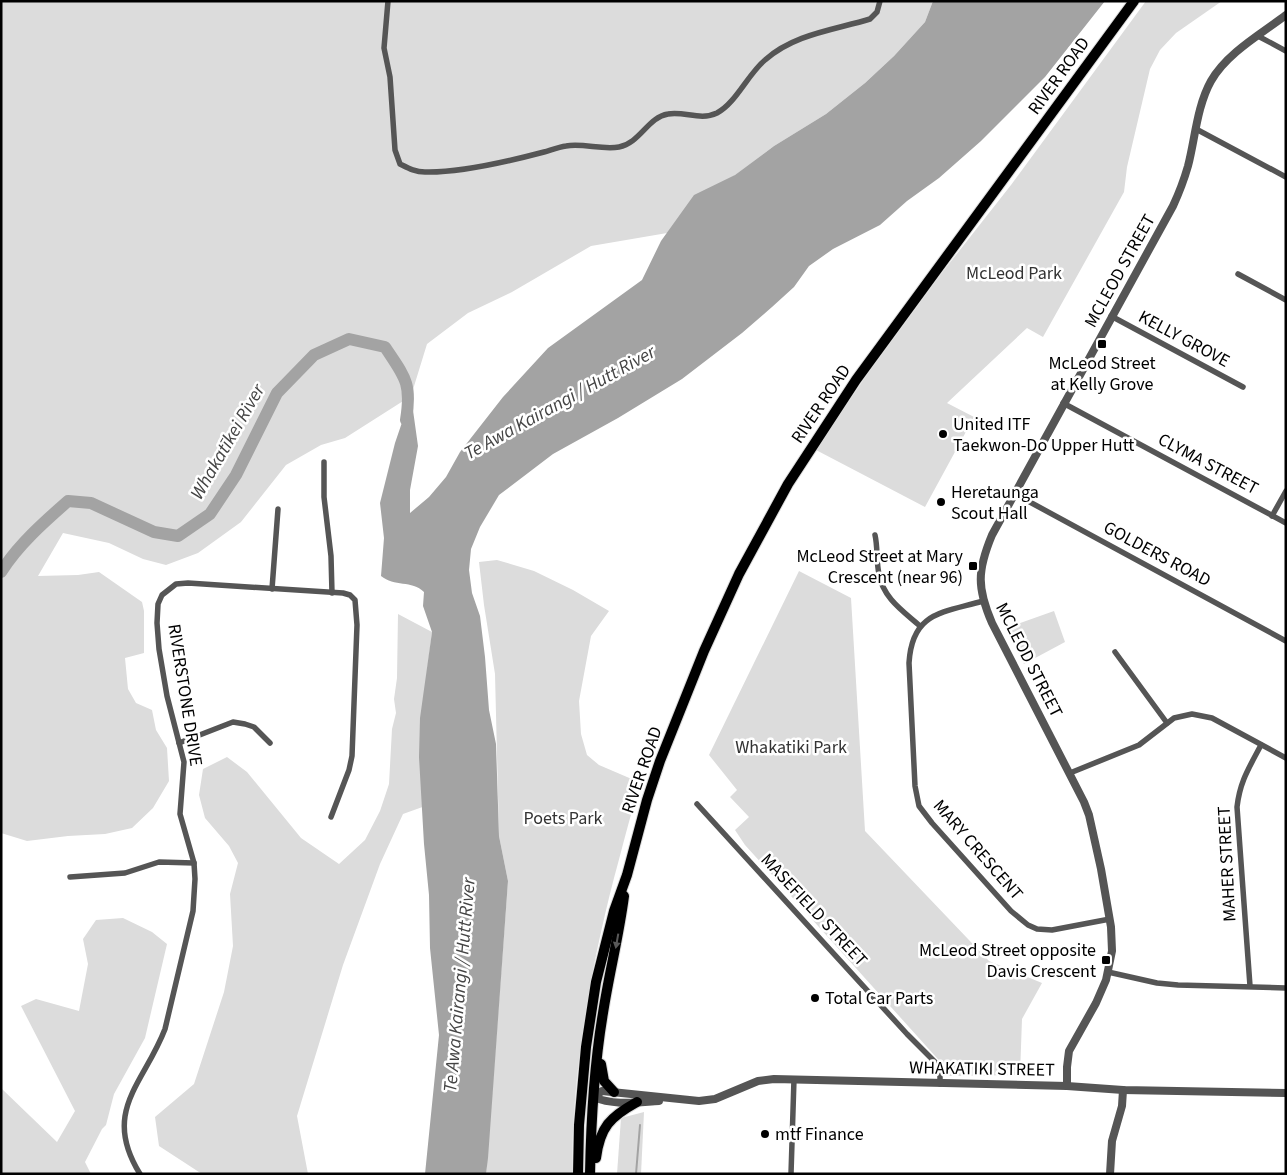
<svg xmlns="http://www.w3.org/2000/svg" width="1287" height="1175" font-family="'Source Sans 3',sans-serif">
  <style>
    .green { fill: #dcdcdc }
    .water { fill: #a3a3a3 }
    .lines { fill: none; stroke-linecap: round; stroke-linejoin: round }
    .stream { stroke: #a3a3a3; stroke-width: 2 }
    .river { stroke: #a3a3a3; stroke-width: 12 }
    .trunk-casing { stroke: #dbdbdb; stroke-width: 12 }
    .minor { stroke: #555; stroke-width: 5.5 }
    .tertiary { stroke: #555; stroke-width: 8 }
    .trunk { stroke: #000; stroke-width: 10 }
    .oneway { fill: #595959 }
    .poi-dot { fill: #000; stroke: #fff; stroke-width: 2 }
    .labels { text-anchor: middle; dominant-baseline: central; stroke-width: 5; stroke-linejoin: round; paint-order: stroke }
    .street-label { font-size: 18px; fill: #000; stroke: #fff }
    .park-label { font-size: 18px; fill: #333; stroke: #fff }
    .poi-label { font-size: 18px; fill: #000; stroke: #fff; text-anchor: start }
    .water-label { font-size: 19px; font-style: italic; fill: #444; stroke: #fff }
  </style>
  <rect width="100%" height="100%" fill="#fff"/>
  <!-- green -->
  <g class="green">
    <polygon points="1,1 933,1 925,22 894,56 865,83 826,114 774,146 706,197 673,232 591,246 512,292 468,313 427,344 411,396 345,438 321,445 286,465 241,522 198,553 166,565 143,559 109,543 63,533 38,576 78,575 99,572 142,602 144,611 144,653 125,658 128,689 136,703 152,710 156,730 167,748 169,781 153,808 132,828 105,834 68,836 27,841 1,833"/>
    <polygon points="1146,1 1222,1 1176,33 1160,50 1150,69 1127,167 1124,192 1043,337 1027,328 947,403 974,417 925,507 816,450 866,376 941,274 1011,185"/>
    <path d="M497 560 534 571 573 590 609 611 591 636 579 701 581 734 587 755 599 765 641 783C630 814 623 846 614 878 589 975 572 1074 572 1174H486L508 881 499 836 495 674 484 605 479 562Z"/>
    <polygon points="799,571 851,598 865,831 989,961 1042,983 1022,1019 1020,1075 948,1076 945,1067 745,845 735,830 749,817 730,797 737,790 709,755"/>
    <polygon points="1054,611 1065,642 1024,664 1006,628"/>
    <polygon points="398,614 432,632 426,680 428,805 403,814 380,864 343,965 297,1116 308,1174 202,1174 159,1146 155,1117 194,1084 224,992 233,946 230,894 238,863 229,846 205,818 199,795 203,769 227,757 247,772 301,838 339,864 365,840 380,811 389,784 392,729 396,713 394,699 397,678"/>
    <polygon points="123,918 152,932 167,944 145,1038 114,1094 106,1125 102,1129 85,1162 91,1174 1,1174 2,1089 57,1142 75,1111 21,1006 36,999 79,1011 88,964 83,939 96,920"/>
    <polygon points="644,1112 641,1174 617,1174 621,1118"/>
  </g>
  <!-- water -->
  <path class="water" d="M933 1H1105L1045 77 981 141 939 178 907 201 880 225 833 249 809 266 794 287 772 307 742 333 682 379 618 418 553 454 499 495 480 527 471 549 469 570 472 593 480 616 485 657 489 710 496 744 499 836 508 881 488 1158 486 1174H425L439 1035 430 948 429 895 424 844 419 757 420 718 432 632 423 606 424 592C412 580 394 587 381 576L384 538 380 503 395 443 411 396 418 446 410 490V513L429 497 446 477 460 452 503 397 548 348 642 280 661 241 694 195 735 175 774 146 826 114 865 83 894 56 925 22Z"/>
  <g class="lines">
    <!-- stream -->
    <polyline class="stream" points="636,1174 640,1125"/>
    <!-- river -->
    <path class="river" d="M1 572C18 545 44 522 68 501L91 503 154 532 178 536 210 514 236 475 277 393 314 355 349 339 385 347C405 377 412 383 406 420"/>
    <defs>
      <g id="trunk">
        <polyline points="601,1064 604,1081 614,1092"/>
        <path d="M596 1158C600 1127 610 1117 637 1102"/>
        <polyline points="578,1174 579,1125 586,1047 596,982 614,911 627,875 647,800 660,761 704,651 739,574 788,484 856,380 1134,1"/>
        <path d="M590 1174C591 1120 594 1066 603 1013 609 974 619 935 624 896"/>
      </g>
    </defs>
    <!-- trunk casing -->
    <use href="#trunk" class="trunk-casing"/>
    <!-- minor -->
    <g class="minor">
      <path d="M388 1 384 48 390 77 395 150 400 164C408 168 415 172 425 172 459 173 510 161 544 152 551 150 559 147 566 146 583 143 602 150 619 147 640 143 648 117 668 114 685 111 700 121 717 113 736 103 748 74 765 60 794 34 834 30 870 19L877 12 880 1"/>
      <polyline points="1258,36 1286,51"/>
      <polyline points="1196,129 1286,177"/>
      <polyline points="1238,274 1286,300"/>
      <polyline points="1111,316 1243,387"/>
      <polyline points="1063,403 1286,523"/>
      <polyline points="324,462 324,497 331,556 332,593"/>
      <polyline points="1015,494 1286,641"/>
      <polyline points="1272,516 1286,491"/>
      <path d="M875 535C878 548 876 561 879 574 883 598 903 611 920 626"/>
      <polyline points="272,589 278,509"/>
      <path d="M983 601C942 613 912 612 909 663L915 786 919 806 932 823 1011 911 1028 925 1037 929 1052 930 1110 919"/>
      <polyline points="1115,652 1167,723"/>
      <polyline points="179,743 233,722 245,724 254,727 270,743"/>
      <polyline points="1070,773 1139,745 1174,718 1192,714 1212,718 1286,758"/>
      <polyline points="697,804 907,1034 937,1064 940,1069 940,1084"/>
      <polyline points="70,877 125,873 159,862 194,863"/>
      <polyline points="1108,972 1157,983 1178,985 1286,988"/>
      <path d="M1250 986 1237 807C1240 781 1249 768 1261 745"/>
      <path d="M140 1174C101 1111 144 1084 165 1029L193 911 195 879 194 863 180 814 184 762 167 696 159 649 157 623 158 604 162 595 176 584 188 583 343 593 350 595 355 600 357 625 352 756 349 770 331 817"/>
      <polyline points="791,1174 794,1079"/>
    </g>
    <!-- tertiary -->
    <g class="tertiary">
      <path d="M1067 1086V1067L1069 1051 1096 1003 1106 980 1112 951 1111 927 1101 869 1089 815 1084 802 992 623C977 588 977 571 992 535L1173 206C1179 193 1184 180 1188 166 1195 139 1197 106 1211 81 1227 53 1261 34 1286 15"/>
      <polyline points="594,1097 602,1091 699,1101 715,1099 758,1081 774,1079 1067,1086 1123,1090 1286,1093"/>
      <path d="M594 1097C613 1106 639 1102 659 1101"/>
      <polyline points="1110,1174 1112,1141 1122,1106 1123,1090"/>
    </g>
    <!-- trunk -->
    <use href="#trunk" class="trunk"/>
  </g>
  <!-- one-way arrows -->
  <defs><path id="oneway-solid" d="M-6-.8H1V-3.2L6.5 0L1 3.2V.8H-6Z" transform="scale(1.25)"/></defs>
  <use class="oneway" href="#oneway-solid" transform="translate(617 941) rotate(100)"/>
  <!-- markers -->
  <g class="poi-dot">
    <rect x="1097" y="339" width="10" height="10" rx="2.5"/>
    <circle cx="943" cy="434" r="5"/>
    <circle cx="941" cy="502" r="5"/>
    <rect x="968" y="561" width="10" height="10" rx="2.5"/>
    <rect x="1101" y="955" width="10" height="10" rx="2.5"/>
    <circle cx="815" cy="998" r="5"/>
    <circle cx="765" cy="1134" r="5"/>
  </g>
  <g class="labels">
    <!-- street labels -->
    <g class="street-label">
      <text transform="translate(1059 76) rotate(-54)">RIVER ROAD</text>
      <text transform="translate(1120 271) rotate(-61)">MCLEOD STREET</text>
      <text transform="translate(1184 339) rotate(28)">KELLY GROVE</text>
      <text transform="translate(821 404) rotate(-56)">RIVER ROAD</text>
      <text transform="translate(1208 464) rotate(28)">CLYMA STREET</text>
      <text transform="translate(1157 554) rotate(28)">GOLDERS ROAD</text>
      <text transform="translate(1029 660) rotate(63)">MCLEOD STREET</text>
      <text transform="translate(185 695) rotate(81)">RIVERSTONE DRIVE</text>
      <text transform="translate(642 770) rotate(-71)">RIVER ROAD</text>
      <text transform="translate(978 850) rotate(49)">MARY CRESCENT</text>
      <text transform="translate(1227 864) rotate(-93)">MAHER STREET</text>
      <text transform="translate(814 910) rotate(47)">MASEFIELD STREET</text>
      <text transform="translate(982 1069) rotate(1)">WHAKATIKI STREET</text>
    </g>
    <!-- park labels -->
    <g class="park-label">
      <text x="1014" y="273">McLeod Park</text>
      <text x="791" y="747">Whakatiki Park</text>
      <text x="563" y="818">Poets Park</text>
    </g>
    <!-- poi labels -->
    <g class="poi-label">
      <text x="1102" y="363" text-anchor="middle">McLeod Street<tspan x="1102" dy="21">at Kelly Grove</tspan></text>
      <text x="953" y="424">United ITF<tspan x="953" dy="21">Taekwon-Do Upper Hutt</tspan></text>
      <text x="951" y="492">Heretaunga<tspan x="951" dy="21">Scout Hall</tspan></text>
      <text x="963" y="556" text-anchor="end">McLeod Street at Mary<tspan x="963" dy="21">Crescent (near 96)</tspan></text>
      <text x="1096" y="950" text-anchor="end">McLeod Street opposite<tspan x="1096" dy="21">Davis Crescent</tspan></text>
      <text x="825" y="998">Total Car Parts</text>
      <text x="775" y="1134">mtf Finance</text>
    </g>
    <!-- water labels -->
    <g class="water-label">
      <text transform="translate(560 403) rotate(-29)">Te Awa Kairangi / Hutt River</text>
      <text transform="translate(228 442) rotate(-60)">Whakatīkei River</text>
      <text transform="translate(460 985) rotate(-85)">Te Awa Kairangi / Hutt River</text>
    </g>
  </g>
  <!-- border -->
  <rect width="1287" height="1175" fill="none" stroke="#000000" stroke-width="5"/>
</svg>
